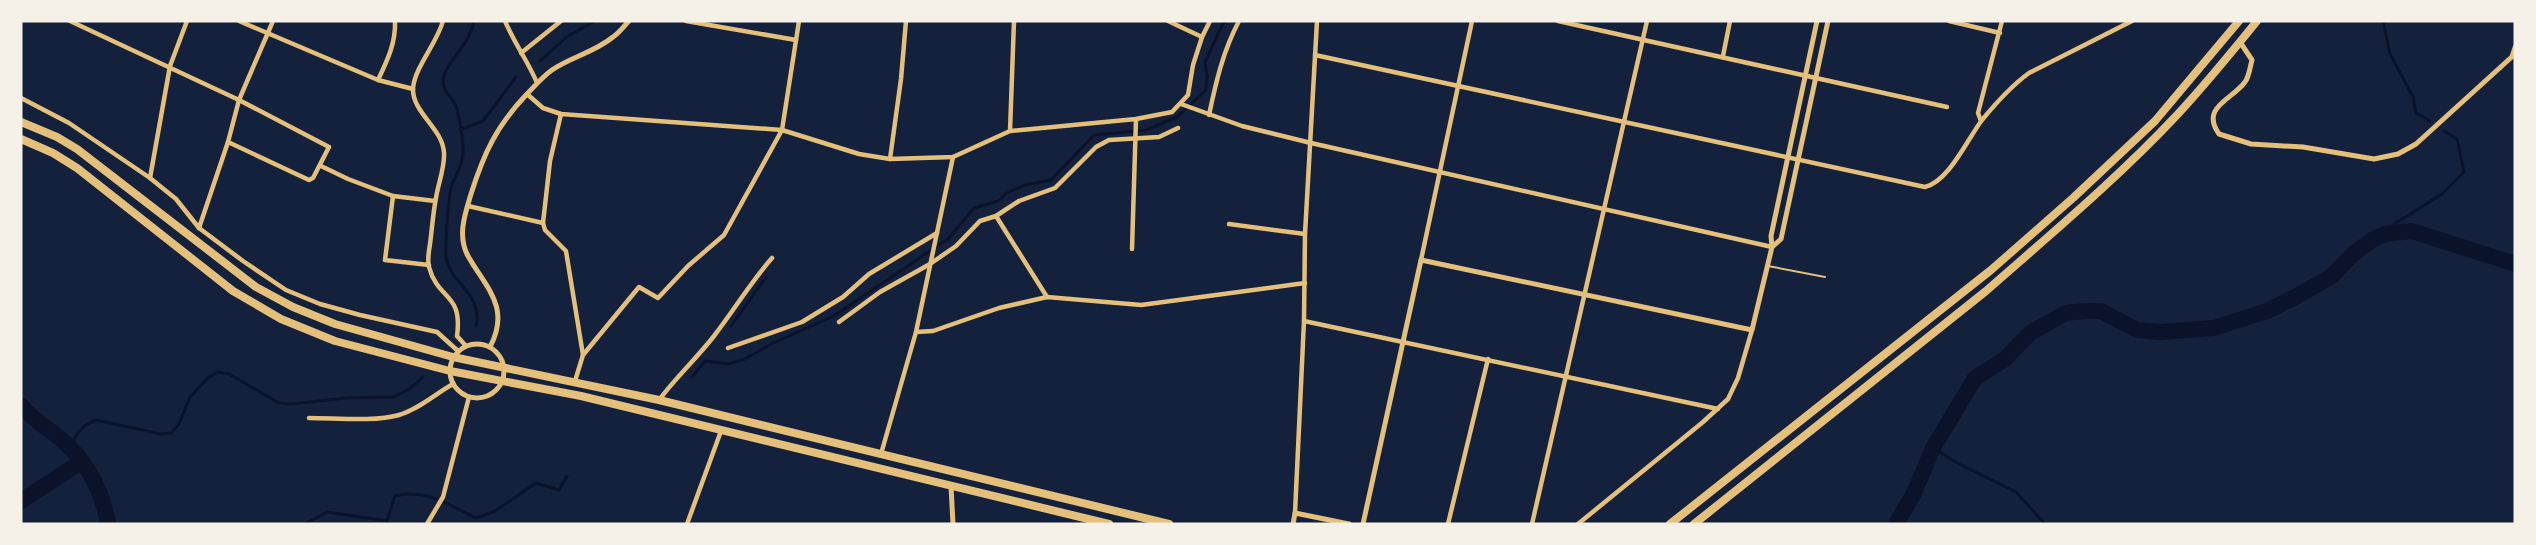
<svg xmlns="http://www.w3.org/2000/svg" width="2536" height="545" font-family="'Open Sans',sans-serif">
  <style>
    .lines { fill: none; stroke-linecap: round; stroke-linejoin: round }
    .stream { stroke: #0b132b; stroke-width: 3 }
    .river { stroke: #0b132b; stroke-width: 16 }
    .service { stroke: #e5c07b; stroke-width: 2 }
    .minor { stroke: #e5c07b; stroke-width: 4.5 }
    .tertiary { stroke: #e5c07b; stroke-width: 5 }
    .trunk { stroke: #e5c07b; stroke-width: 8 }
  </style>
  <rect width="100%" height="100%" fill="#14213d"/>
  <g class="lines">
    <!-- stream -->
    <g class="stream">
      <path d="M474 21C470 45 444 63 443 81 443 93 454 98 457 109 460 121 463 137 463 150 464 164 455 175 451 188 448 201 445 244 446 257 450 284 484 294 476 326"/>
      <polyline points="2383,21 2390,54 2413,97 2416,113 2430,121"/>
      <polyline points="540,61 568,36 595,21"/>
      <polyline points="460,130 483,121 516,77"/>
      <polyline points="2385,234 2396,223 2442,194 2464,172 2457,139 2444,131"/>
      <polyline points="731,326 766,277"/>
      <polyline points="692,377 705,361 728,364 745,359 773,343 834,316 949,238 974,208 998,201 1007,193 1025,185 1051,180 1094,135 1146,130 1177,117 1206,90 1207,76 1205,62 1224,21"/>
      <path d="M70 446C77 433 82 425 96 420L161 434 171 433 179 424 190 397 208 378 218 372 229 374 279 403 291 404 346 398 394 397 411 388 423 377"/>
      <polyline points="1933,448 1959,464 2016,492 2045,524"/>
      <path d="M305 524 327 512 387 521 395 496C426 488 449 505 476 518L495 511 536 483 559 490 567 476"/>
    </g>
    <!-- river -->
    <g class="river">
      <path d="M21 405C33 421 50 429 64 442 87 461 104 495 108 524"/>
      <polyline points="21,501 81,462"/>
      <polyline points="1896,524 1914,493 1933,448 1975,378 2005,359 2030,333 2046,324 2066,313 2084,311 2101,311 2137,330 2160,332 2214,328 2267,311 2297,296 2332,276 2353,254 2372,240 2385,234 2412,231 2515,264"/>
    </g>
    <!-- service -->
    <polyline class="service" points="1768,266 1825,277"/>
    <!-- minor -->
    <g class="minor">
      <polyline points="70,21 239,100 329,147 313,178 309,180 228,142"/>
      <polyline points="239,21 378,80 413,89"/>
      <path d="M443 21C437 43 415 67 413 88 412 113 443 128 444 153 445 167 438 184 436 198 433 213 432 229 430 244 429 251 427 260 429 267 438 301 463 292 457 336L466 346"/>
      <path d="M505 21C514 43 528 61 537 83"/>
      <polyline points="686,21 796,40"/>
      <polyline points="1168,21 1202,37"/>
      <polyline points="1558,21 1947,107"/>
      <polyline points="1949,21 2000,33"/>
      <polyline points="521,53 561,21"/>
      <path d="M1315 55 1925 187C1949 181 1967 140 1982 120 1996 103 2011 86 2029 73L2132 21"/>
      <polyline points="1723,56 1730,21"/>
      <polyline points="2512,56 2515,47"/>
      <path d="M378 80C387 61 396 43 395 21"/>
      <polyline points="527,94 543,108 561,114 782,130 859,154 890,159 953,157 1010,131 1136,119 1172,112 1188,95 1193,65 1202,37 1210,21"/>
      <polyline points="21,98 69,123 150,178 176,199 199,228 243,261 286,290 320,304 360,315 437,332 458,351"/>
      <polyline points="1181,104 1242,126 1311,143 1772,247"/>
      <polyline points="561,114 550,161 543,223 545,230 566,251 583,355 575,381"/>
      <path d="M1209 115C1216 82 1223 51 1239 21"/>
      <polyline points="1981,121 1978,113 2002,21"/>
      <polyline points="1010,131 1014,21"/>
      <polyline points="890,159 901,79 906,21"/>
      <polyline points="321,166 348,179 393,196 435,201"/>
      <polyline points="150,178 170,66 187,21"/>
      <polyline points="393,196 385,260 429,265"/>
      <polyline points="468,206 543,223"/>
      <polyline points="996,216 1047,297"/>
      <polyline points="1229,224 1305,234"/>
      <polyline points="199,228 228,142 239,100 273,21"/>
      <polyline points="1132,249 1136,119"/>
      <polyline points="1421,260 1472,21"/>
      <polyline points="1304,321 1718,409"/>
      <polyline points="839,322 880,292 930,264 956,246 980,221 996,216 1019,201 1055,188 1096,147 1109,140 1159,137 1178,128"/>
      <polyline points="916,332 933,331 999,308 1047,297 1141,305 1305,283"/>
      <polyline points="728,348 802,322 843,297 869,274 937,233"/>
      <polyline points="583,355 639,287 658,298 688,266 724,235 782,130 799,21"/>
      <path d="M659 400C676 377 697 358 714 336 734 310 751 282 772 258"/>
      <path d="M309 418C336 418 374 422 399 415 419 409 435 394 453 384"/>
      <polyline points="881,454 916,332 953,157"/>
      <polyline points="1295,513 1304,321 1305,234 1317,21"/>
      <polyline points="427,524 443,497 469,397"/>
      <polyline points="687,524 721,431"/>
      <polyline points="1448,524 1488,359"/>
      <polyline points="1532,524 1647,21"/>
      <polyline points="1578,524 1703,422 1728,399 1738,378 1752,330"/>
    </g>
    <!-- tertiary -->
    <g class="tertiary">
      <path d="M2240 42 2252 60C2250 67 2249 77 2245 82 2232 100 2200 107 2219 134L2251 144 2303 147 2374 159 2398 154 2416 144 2515 54"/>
      <polyline points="1772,247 1781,239 1828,21"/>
      <circle cx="477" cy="371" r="27"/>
      <path d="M490 347C511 307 486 288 468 256 457 236 465 214 471 194 484 153 496 127 526 95 534 87 542 77 552 70 571 57 595 52 613 37 619 33 624 26 629 21"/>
      <polyline points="951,486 953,524"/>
      <polyline points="1293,524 1295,513 1349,524"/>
      <polyline points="1363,524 1421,260 1752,330 1772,247 1771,236 1817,21"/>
    </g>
    <!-- trunk -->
    <g class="trunk">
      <polyline points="21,122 57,137 77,149 256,287 293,307 335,324 453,357 659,400 1169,524"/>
      <polyline points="21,139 53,153 77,168 233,291 281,319 335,341 450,371 581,396 1109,524"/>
      <polyline points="1670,524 1991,270 2073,198 2155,121 2239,21"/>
      <path d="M1694 524 1986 291C2051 234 2118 178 2177 115 2205 85 2231 53 2257 21"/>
    </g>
  </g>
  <!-- border -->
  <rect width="2536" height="545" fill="none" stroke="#f6f1e7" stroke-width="45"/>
</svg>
